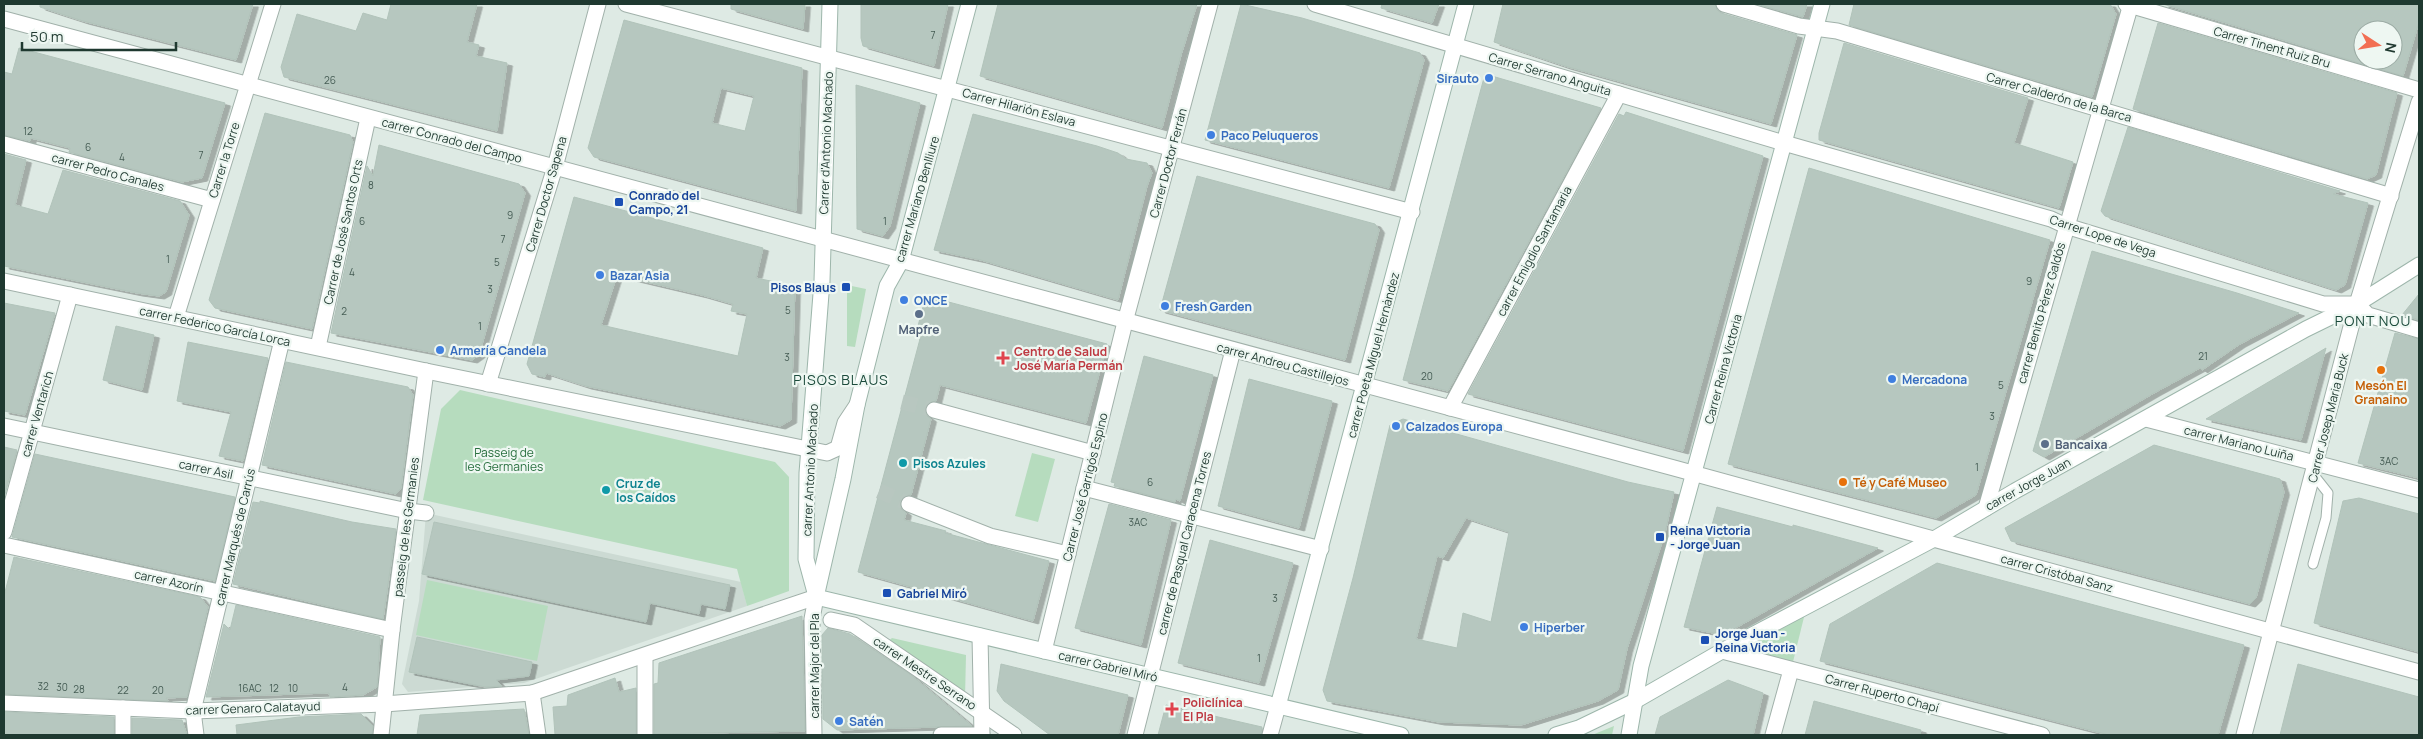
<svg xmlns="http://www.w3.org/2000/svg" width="2423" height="739" font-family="Manrope,sans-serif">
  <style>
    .built { fill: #ccdad3 }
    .green { fill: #b6dcbe }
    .building { fill: #b6c7bf; stroke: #b1c3ba; fill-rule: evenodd; filter: url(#shadow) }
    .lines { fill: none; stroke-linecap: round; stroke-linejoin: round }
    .street-tunnel { stroke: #b8c7c0; stroke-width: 15; stroke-dasharray: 15 8; stroke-linecap: butt }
    .lane-casing { stroke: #a1b1aa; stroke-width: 11 }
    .street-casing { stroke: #a1b1aa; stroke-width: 17 }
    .secondary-casing { stroke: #9db6ab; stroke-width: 17 }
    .lane { stroke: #fff; stroke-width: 9 }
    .street { stroke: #fff; stroke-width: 15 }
    .secondary { stroke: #fff; stroke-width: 15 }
    .shop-dot { fill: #3f7fe0; stroke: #eef7f2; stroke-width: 2 }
    .transit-dot { fill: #1a4fb4; stroke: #eef7f2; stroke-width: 2 }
    .service-dot { fill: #5c6f8a; stroke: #eef7f2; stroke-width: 2 }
    .health-dot { fill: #e0444e; stroke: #eef7f2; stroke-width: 2 }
    .food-dot { fill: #e8710a; stroke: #eef7f2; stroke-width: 2 }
    .culture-dot { fill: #0f9aa8; stroke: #eef7f2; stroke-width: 2 }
    .labels { text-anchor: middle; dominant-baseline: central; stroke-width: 4.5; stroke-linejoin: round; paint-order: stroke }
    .number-label { font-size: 10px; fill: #455c54 }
    .street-label { font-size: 12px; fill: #1f3930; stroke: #eef7f2 }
    .shop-label { font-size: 12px; font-weight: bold; fill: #366cbe; stroke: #eef7f2; text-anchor: start }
    .transit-label { font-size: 12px; font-weight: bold; fill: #164399; stroke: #eef7f2; text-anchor: start }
    .service-label { font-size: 12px; font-weight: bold; fill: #4e5e75; stroke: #eef7f2 }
    .health-label { font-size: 12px; font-weight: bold; fill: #be3a42; stroke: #eef7f2; text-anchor: start }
    .food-label { font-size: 12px; font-weight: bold; fill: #c56008; stroke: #eef7f2 }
    .park-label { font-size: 12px; fill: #2a7040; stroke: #eef7f2 }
    .culture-label { font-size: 12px; font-weight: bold; fill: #0d838f; stroke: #eef7f2; text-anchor: start }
    .neighbourhood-label { font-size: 14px; letter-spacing: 1px; fill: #1c4b3c; stroke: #eef7f2 }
  </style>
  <defs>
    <filter id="shadow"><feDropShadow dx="5.5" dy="3" stdDeviation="0" flood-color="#0004"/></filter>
  </defs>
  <rect width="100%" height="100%" fill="#deeae4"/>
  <!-- built -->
  <polygon class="built" points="426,513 741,582 747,606 524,683 408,692 402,684 419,601"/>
  <!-- green -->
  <g class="green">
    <polygon points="847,285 866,289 855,347 847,346"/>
    <polygon points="460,390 775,462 789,477 789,591 747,606 737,569 423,500 441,409"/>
    <polygon points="1032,453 1055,459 1038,522 1015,516"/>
    <polygon points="427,580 548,606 537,661 416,635"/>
    <polygon points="1807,605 1791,670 1722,651"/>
    <polygon points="892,638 966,655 965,698 885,644"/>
    <polygon points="1614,726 1612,735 1592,735"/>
  </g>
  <!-- building -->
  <g class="building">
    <polygon points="40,4 253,4 236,60 83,21 40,7"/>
    <polygon points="391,4 477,4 467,42 479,45 476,56 507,63 497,131 284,77 281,67 297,14 356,31 363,13 387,20"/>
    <polygon points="731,4 805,4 803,29 731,9"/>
    <polygon points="861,4 948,4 934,66 863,46 861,38"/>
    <polygon points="998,4 1197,4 1181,55 1162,128 980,76"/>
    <polygon points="1241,4 1302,18 1420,53 1424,60 1389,188 1205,140"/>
    <polygon points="1382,4 1439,4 1432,23 1381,8"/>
    <polygon points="1503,4 1715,4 1717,10 1721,13 1797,35 1771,124 1565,66 1494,42"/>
    <polygon points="1756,4 1807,4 1803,17"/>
    <polygon points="1854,4 2110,4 2116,14 2092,97 1849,25"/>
    <path d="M2163 4H2419V22L2403 76ZM2363 30H2393V60H2363Z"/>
    <path d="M624 20 802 68 796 211 594 157 588 148ZM721 88 754 96 745 131 712 123Z"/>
    <polygon points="2158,23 2397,93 2376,175 2367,179 2133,109"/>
    <polygon points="1844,43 2028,98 2014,143 2073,162 2059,208 1819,140 1819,133"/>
    <polygon points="19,48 225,103 202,178 182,182 69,152 70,148 31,138 30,141 4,135 4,72 12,74"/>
    <polygon points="1485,74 1601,108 1448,391 1403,380"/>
    <polygon points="856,85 920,103 890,226 883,236 857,229"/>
    <polygon points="1626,112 1763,156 1683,451 1468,394 1619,114 1624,116"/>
    <polygon points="265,113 350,135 353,142 312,329 215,308 209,300"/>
    <polygon points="973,114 1097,146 1118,153 1126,159 1147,163 1152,173 1147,186 1118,300 981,260 934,250"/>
    <polygon points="2128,127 2340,191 2333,194 2368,203 2345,285 2336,290 2105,216 2101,211"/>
    <polygon points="379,145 519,184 525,193 479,355 472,360 331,333 367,166 373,176"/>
    <polygon points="4,154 26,160 15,205 48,214 63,170 180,201 189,215 166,292 159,296 137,293 4,266"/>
    <polygon points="1809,168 2050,240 1976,495 1936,518 1728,464"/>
    <polygon points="1197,176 1375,224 1379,230 1345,360 1160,310"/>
    <path d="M574 197 763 248 756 278 795 286 791 420 780 426 586 386 546 373 545 377 532 374 527 364ZM617 275 702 295 733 304 731 311 747 314 738 356 601 325Z"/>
    <polygon points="2092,251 2237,293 2299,313 2240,344 2202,370 2200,368 2154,393 2044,457 2033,451"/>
    <polygon points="2419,294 2419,320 2402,315"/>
    <polygon points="926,296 1107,344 1086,423 940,385 936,401 928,403 925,408 927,416 931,419 911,495 904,496 900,501 901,509 906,513 904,520 946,531 945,533 1049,561 1033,621 858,572 920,339 915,337"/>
    <polygon points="4,303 55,313 25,415 4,411"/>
    <polygon points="116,326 154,335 142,390 103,380"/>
    <polygon points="2395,333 2419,339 2419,478 2358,463"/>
    <polygon points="188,342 268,358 243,461 219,456 231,412 177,401"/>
    <polygon points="2326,348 2301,440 2206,419"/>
    <polygon points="1144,356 1213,375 1180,501 1176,499 1175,502 1114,486 1115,483 1111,482"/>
    <polygon points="286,362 408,387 413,395 401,488 396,494 262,465"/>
    <polygon points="1249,379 1332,401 1299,528 1218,506"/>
    <path d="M1403 419 1628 482 1674 492 1665 533 1627 649 1618 690 1598 701 1521 725 1439 722 1327 701 1323 690 1353 578 1390 425ZM1466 518 1509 532 1491 622 1463 613 1457 648 1416 639 1437 556 1443 558Z"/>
    <polygon points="2154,445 2280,479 2284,492 2256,598 2250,604 2011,541 2005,528"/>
    <polygon points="4,447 17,450 4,498"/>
    <polygon points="35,454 235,497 215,581 12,537"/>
    <polygon points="2359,498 2419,514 2419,652 2314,623 2343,501"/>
    <polygon points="260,501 352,522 396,529 383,619 233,584 253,502 260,503"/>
    <polygon points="1109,504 1171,520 1141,645 1075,628"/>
    <polygon points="1717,507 1793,527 1793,525 1878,548 1723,635 1684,627"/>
    <polygon points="434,522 730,585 725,609 701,604 699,614 650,603 646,622 422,574"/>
    <polygon points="1210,540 1293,563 1259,683 1178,663"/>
    <polygon points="14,557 200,597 208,607 187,697 166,698 168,701 4,694 4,596"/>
    <polygon points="1937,563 2244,645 2218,735 2109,735 1820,661 1830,624"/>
    <polygon points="236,605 380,637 377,687 363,695 330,697 329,693 206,697 224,624 230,630"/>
    <polygon points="802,616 805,731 654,734 654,684 658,683 659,663"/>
    <polygon points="828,628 850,634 911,675 972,726 837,730 823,719 822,635"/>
    <polygon points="417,637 532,662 529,676 496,680 502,686 486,687 409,672"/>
    <polygon points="1001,664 1128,695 1118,735 1050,735 1004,701 997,691"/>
    <polygon points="2298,664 2419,697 2419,735 2280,735"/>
    <polygon points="615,678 619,692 636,688 636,735 555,735 553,707 567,706 568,695"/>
    <polygon points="1728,680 1763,693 1753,735 1655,735 1660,717"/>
    <polygon points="1814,701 1921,730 1920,735 1805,735"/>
    <polygon points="1166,705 1262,727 1261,735 1158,735"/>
    <polygon points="524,709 529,735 417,735 420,715"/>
    <polygon points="4,712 114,717 114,735 4,735"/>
    <polygon points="361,714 373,726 372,735 237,735 236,725 299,717"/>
    <polygon points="132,718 182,720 187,735 132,735"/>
  </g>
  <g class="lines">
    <!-- street-tunnel -->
    <g class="street-tunnel">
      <polyline points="902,402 934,410"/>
      <polyline points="879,491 909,504"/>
    </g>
    <defs>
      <polyline id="lane" points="2313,564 2326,518 2328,493 2313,474"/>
      <g id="street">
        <polyline points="626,4 1412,212"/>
        <polyline points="1315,4 1784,143 2051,219 2066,226 2323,304 2357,304 2368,315 2419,330"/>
        <polyline points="1724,4 1799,26 1837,31 2391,196"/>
        <polyline points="2126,4 2419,90"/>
        <polyline points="4,19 1674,468 2419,672"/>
        <polyline points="4,144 212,200"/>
        <polyline points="4,281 426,371 827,453 838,448 845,423 857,405"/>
        <polyline points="176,317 273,4"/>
        <polyline points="318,347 368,118"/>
        <polyline points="488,384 555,167 598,4"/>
        <polyline points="1450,408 1619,94"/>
        <polyline points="934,410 1093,453"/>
        <polyline points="2146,419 2419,490"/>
        <polyline points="4,426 408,511 426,513"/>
        <polyline points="1084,488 1321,549"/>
        <polyline points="909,504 990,536 1068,554"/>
        <polyline points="1986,508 2131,4"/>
        <polyline points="4,532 70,295"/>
        <polyline points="4,545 392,630"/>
        <polyline points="831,620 854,625 1014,735"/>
        <polyline points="980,636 982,735"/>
        <polyline points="1044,651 1125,322 1210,4"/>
        <polyline points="1722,651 2042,735"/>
        <polyline points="645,656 645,735"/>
        <polyline points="532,693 538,735"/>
        <polyline points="4,703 193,711 384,704 532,693 816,597"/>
        <polyline points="123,708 123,735"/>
        <polyline points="196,735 193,711 282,340"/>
        <polyline points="381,735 392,630 426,371"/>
        <polyline points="814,735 812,619 816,597"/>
        <polyline points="941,735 982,735"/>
        <polyline points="1135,735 1233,350"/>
        <polyline points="1270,735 1278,706"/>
        <polyline points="1773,735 1791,670"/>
        <polyline points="2244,735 2357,304 2419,102"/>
      </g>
      <g id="secondary">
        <polyline points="816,596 806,559 807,473 822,281 830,4"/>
        <polyline points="816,597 843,479 857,405 887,286 901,261 969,4"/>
        <polyline points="816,597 1401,735"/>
        <polyline points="1278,706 1466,4"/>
        <polyline points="1556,735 1579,728 1635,701 1722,651 1934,539 2015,491 2306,329 2357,304 2419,265"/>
        <polyline points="1629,735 1641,666 1822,4"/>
      </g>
    </defs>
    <!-- lane casing -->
    <use href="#lane" class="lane-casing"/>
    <!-- street casing -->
    <use href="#street" class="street-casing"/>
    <!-- secondary casing -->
    <use href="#secondary" class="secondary-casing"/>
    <!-- lane -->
    <use href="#lane" class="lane"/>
    <!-- street -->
    <use href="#street" class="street"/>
    <!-- secondary -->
    <use href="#secondary" class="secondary"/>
  </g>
  <!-- markers -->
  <g class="shop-dot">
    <circle cx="1489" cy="78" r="5"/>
    <circle cx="1211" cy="135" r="5"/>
    <circle cx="600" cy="275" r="5"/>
    <circle cx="904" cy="300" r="5"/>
    <circle cx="1165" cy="306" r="5"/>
    <circle cx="440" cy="350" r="5"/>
    <circle cx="1892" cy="379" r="5"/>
    <circle cx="1396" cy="426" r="5"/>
    <circle cx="1524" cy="627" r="5"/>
    <circle cx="839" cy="721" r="5"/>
  </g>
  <g class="transit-dot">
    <rect x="614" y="197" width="10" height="10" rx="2.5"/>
    <rect x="841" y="282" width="10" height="10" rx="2.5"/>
    <rect x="1655" y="532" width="10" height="10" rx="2.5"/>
    <rect x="882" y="588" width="10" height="10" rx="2.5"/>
    <rect x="1700" y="635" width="10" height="10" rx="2.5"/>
  </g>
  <g class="service-dot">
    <circle cx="919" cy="314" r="5"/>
    <circle cx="2045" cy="444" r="5"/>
  </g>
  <g class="health-dot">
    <path d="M1000.5 350.5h5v5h5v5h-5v5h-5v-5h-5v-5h5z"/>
    <path d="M1169.5 701.5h5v5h5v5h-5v5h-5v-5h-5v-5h5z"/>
  </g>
  <g class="food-dot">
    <circle cx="2381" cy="370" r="5"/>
    <circle cx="1843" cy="482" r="5"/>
  </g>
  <g class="culture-dot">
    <circle cx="903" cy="463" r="5"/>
    <circle cx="606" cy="490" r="5"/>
  </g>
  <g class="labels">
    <!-- number labels -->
    <g class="number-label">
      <text x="933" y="35">7</text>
      <text x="330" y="80">26</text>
      <text x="28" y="131">12</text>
      <text x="88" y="147">6</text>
      <text x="201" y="155">7</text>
      <text x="122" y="157">4</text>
      <text x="371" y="185">8</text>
      <text x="510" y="215">9</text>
      <text x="362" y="221">6</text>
      <text x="885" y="221">1</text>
      <text x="503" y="239">7</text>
      <text x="168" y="259">1</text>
      <text x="497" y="262">5</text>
      <text x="352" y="272">4</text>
      <text x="2029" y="281">9</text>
      <text x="490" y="289">3</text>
      <text x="788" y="310">5</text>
      <text x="344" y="311">2</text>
      <text x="480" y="326">1</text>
      <text x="2203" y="356">21</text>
      <text x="787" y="357">3</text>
      <text x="1427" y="376">20</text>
      <text x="2001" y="385">5</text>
      <text x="1992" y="416">3</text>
      <text x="2389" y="461">3AC</text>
      <text x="1977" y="467">1</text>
      <text x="1150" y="482">6</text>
      <text x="1138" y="522">3AC</text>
      <text x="1275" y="598">3</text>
      <text x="1259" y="658">1</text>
      <text x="43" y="686">32</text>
      <text x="62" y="687">30</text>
      <text x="345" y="687">4</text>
      <text x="250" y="688">16AC</text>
      <text x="274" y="688">12</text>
      <text x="293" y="688">10</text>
      <text x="79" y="689">28</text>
      <text x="123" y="690">22</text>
      <text x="158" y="690">20</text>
    </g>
    <!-- street labels -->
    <g class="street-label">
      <text transform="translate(2272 47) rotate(16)">Carrer Tinent Ruiz Bru</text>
      <text transform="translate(1550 74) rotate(16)">Carrer Serrano Anguita</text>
      <text transform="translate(2059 97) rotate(16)">Carrer Calderón de la Barca</text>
      <text transform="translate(1019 107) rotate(15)">Carrer Hilarión Eslava</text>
      <text transform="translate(452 140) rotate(15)">carrer Conrado del Campo</text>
      <text transform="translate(826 143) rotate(-88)">Carrer d'Antonio Machado</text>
      <text transform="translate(224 160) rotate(-73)">Carrer la Torre</text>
      <text transform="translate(1168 163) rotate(-75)">Carrer Doctor Ferrán</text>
      <text transform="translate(108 172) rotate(15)">carrer Pedro Canales</text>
      <text transform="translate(546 194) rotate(-74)">Carrer Doctor Sapena</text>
      <text transform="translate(917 199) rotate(-74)">carrer Mariano Benlliure</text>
      <text transform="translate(343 232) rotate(-78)">Carrer de José Santos Orts</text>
      <text transform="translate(2103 236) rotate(18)">Carrer Lope de Vega</text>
      <text transform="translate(1534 251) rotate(-62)">carrer Emigdio Santamaria</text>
      <text transform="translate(2041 313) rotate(-74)">carrer Benito Pérez Galdós</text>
      <text transform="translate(215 326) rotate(12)">carrer Federico García Lorca</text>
      <text transform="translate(1373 355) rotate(-75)">carrer Poeta Miguel Hernàndez</text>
      <text transform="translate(1283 364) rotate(15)">carrer Andreu Castillejos</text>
      <text transform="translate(1723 369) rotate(-75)">Carrer Reina Victoria</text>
      <text transform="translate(37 414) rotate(-74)">carrer Ventarich</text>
      <text transform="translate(2328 418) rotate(-76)">Carrer Josep Maria Buck</text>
      <text transform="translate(2239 443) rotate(14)">carrer Mariano Luiña</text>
      <text transform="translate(206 469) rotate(12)">carrer Asil</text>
      <text transform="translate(810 470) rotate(-87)">carrer Antonio Machado</text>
      <text transform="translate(2028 484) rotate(-29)">carrer Jorge Juan</text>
      <text transform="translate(1085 487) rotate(-76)">Carrer José Garrigós Espino</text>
      <text transform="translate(406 527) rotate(-83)">passeig de les Germanies</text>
      <text transform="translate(235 537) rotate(-77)">carrer Marqués de Carrús</text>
      <text transform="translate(1184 543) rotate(-76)">carrer de Pasqual Caracena Torres</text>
      <text transform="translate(2057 573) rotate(15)">carrer Cristóbal Sanz</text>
      <text transform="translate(169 581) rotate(12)">carrer Azorín</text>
      <text transform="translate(814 666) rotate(-90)">carrer Major del Pla</text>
      <text transform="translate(1108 666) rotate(13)">carrer Gabriel Miró</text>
      <text transform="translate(925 673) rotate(34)">carrer Mestre Serrano</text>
      <text transform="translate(1882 693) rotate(15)">Carrer Ruperto Chapí</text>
      <text transform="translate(253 708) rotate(-2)">carrer Genaro Calatayud</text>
    </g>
    <!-- shop labels -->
    <g class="shop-label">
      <text x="1479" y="78" text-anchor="end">Sirauto</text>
      <text x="1221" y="135">Paco Peluqueros</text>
      <text x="610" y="275">Bazar Asia</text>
      <text x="914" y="300">ONCE</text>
      <text x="1175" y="306">Fresh Garden</text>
      <text x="450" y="350">Armería Candela</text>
      <text x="1902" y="379">Mercadona</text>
      <text x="1406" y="426">Calzados Europa</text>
      <text x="1534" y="627">Hiperber</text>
      <text x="849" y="721">Satén</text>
    </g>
    <!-- transit labels -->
    <g class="transit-label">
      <text x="629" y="195">Conrado del<tspan x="629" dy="14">Campo, 21</tspan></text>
      <text x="836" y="287" text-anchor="end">Pisos Blaus</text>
      <text x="1670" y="530">Reina Victoria<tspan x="1670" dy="14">- Jorge Juan</tspan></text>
      <text x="897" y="593">Gabriel Miró</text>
      <text x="1715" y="633">Jorge Juan -<tspan x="1715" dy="14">Reina Victoria</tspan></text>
    </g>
    <!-- service labels -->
    <g class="service-label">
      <text x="919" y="329">Mapfre</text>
      <text x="2055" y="444" text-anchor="start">Bancaixa</text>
    </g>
    <!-- health labels -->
    <g class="health-label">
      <text x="1014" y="351">Centro de Salud<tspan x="1014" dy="14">José María Permán</tspan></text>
      <text x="1183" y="702">Policlínica<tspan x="1183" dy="14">El Pla</tspan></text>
    </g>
    <!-- food labels -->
    <g class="food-label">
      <text x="2381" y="385">Mesón El<tspan x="2381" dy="14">Granaino</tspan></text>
      <text x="1853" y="482" text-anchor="start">Té y Café Museo</text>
    </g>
    <!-- park labels -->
    <g class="park-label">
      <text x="504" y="452">Passeig de<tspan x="504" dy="14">les Germanies</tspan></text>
    </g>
    <!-- culture labels -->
    <g class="culture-label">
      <text x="913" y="463">Pisos Azules</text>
      <text x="616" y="483">Cruz de<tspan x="616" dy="14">los Caídos</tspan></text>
    </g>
    <!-- neighbourhood labels -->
    <g class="neighbourhood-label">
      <text x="2373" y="320">PONT NOU</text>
      <text x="841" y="379">PISOS BLAUS</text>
    </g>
  </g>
  <!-- border -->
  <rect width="2423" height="739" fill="none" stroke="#1f3930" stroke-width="10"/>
  <!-- north arrow -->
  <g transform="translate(2378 45) rotate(102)"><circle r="24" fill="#eef7f2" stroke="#9baba4"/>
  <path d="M0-4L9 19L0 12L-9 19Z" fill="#f26f53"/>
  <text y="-8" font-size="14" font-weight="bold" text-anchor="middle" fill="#1f3930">N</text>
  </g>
  <!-- scale -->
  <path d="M22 42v8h154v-8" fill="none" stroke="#1f3930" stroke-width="2.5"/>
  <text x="30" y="42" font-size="15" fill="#1f3930" stroke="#eef7f2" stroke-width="4" paint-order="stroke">50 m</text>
</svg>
